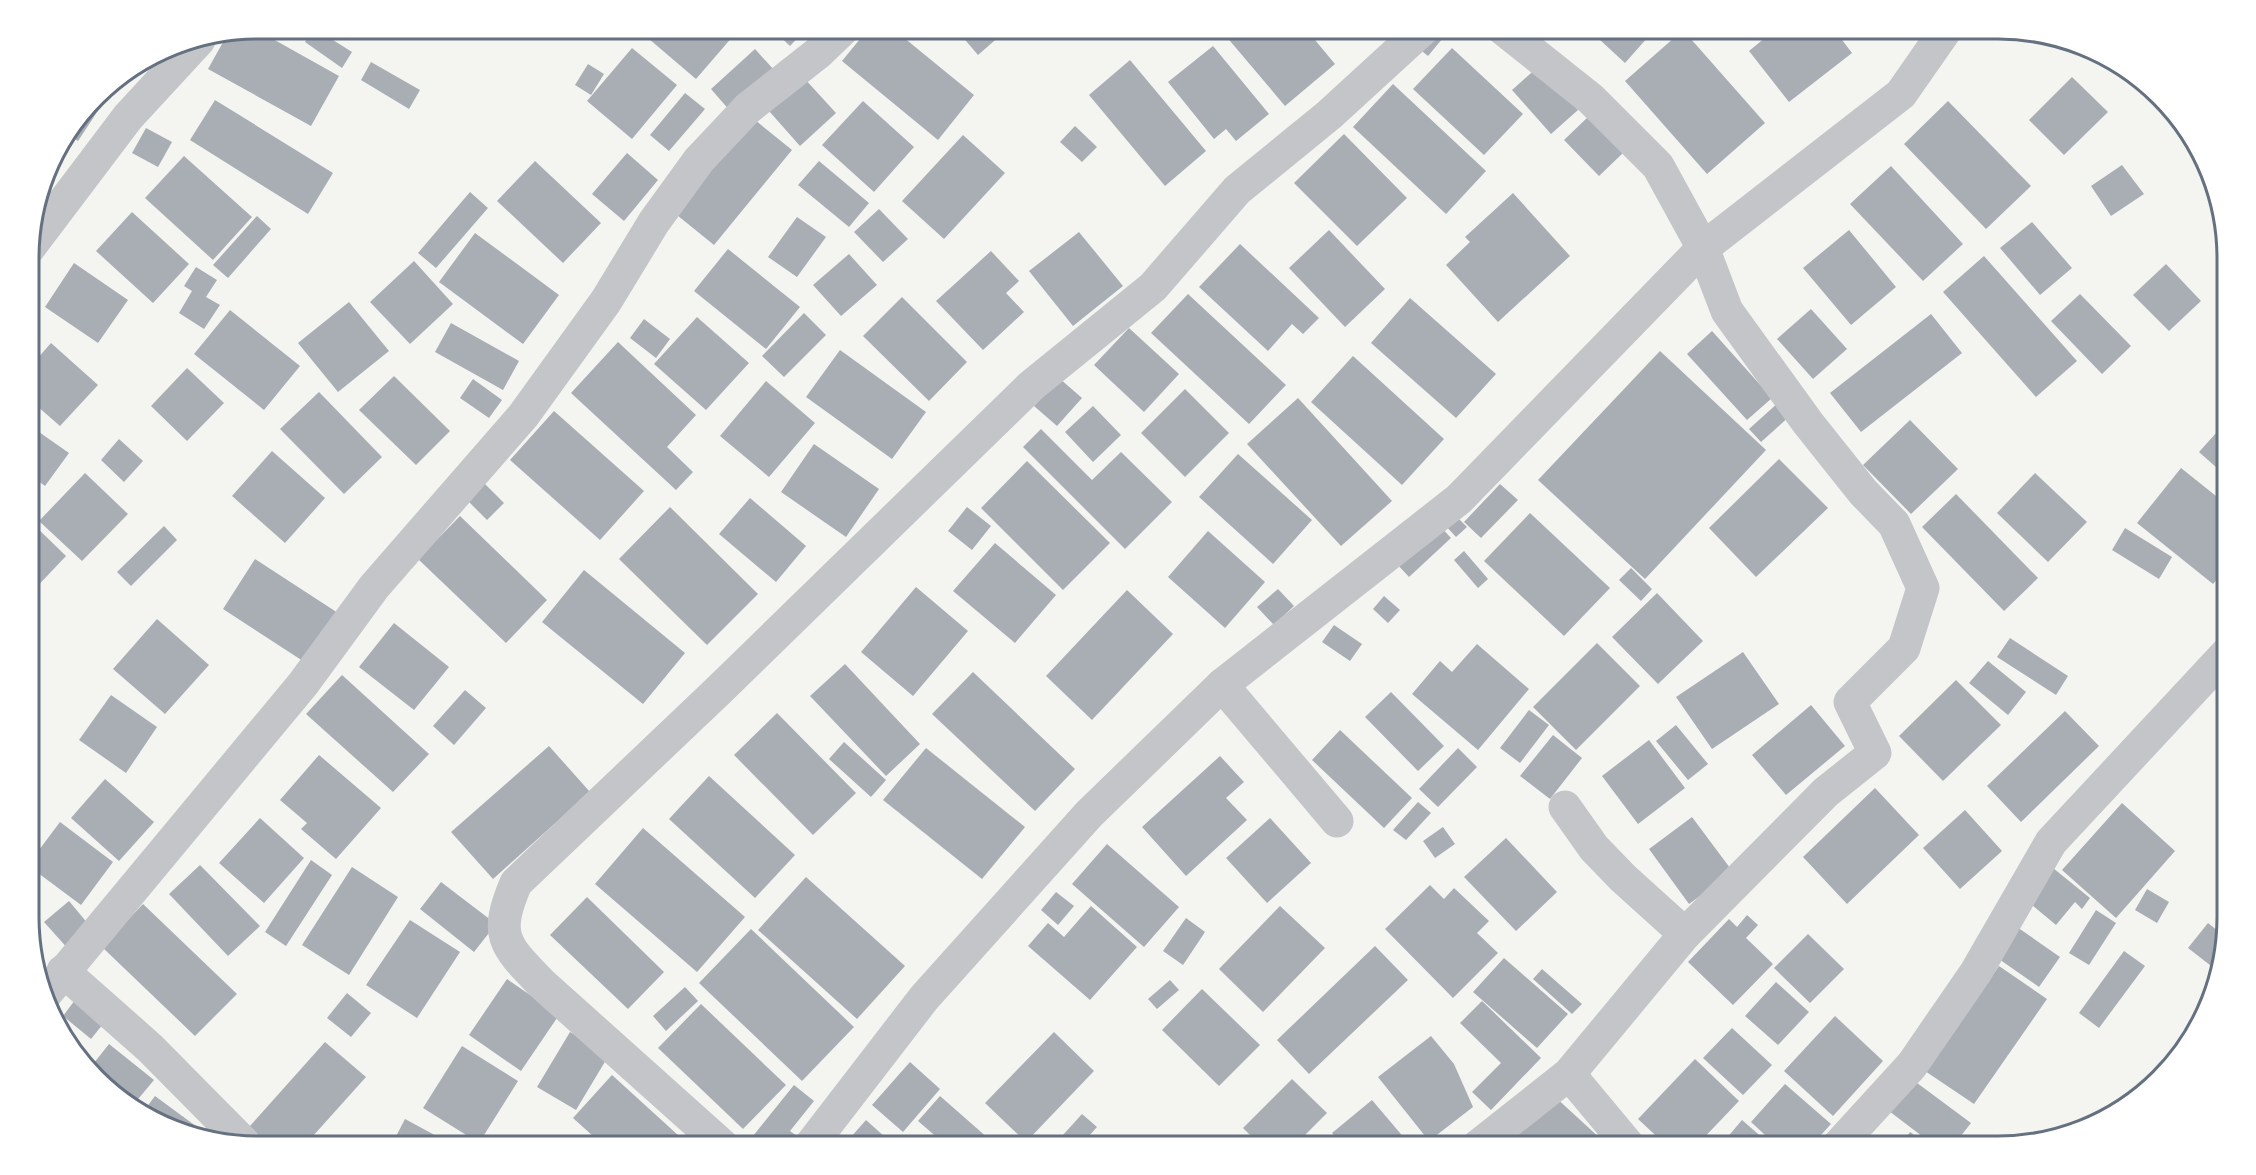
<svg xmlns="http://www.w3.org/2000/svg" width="2256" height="1175" font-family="'Varela Round',sans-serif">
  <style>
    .building { fill: #a9aeb5 }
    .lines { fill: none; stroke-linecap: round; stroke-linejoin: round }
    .minor { stroke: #c3c5c9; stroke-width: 33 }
    .rim { fill: none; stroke: #657180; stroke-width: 3 }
  </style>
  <rect width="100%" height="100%" fill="#f4f5f1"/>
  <!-- building -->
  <g class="building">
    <polygon points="314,28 352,52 342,68 305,42"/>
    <polygon points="646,28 740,28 696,79 642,33"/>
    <polygon points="771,28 807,28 790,46"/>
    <polygon points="869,28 892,28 974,95 938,140 842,61"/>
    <polygon points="955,28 1009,28 978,55"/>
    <polygon points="1233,28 1305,28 1335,64 1285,106 1225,35"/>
    <polygon points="1431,28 1443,38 1428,56 1413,44"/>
    <polygon points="1587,28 1656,28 1625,63"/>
    <polygon points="1777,28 1833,28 1852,53 1789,102 1749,51"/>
    <polygon points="255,29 339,76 311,126 208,69 227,35"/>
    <polygon points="1683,30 1765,123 1707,174 1625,81"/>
    <polygon points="1213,46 1269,114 1236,141 1226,129 1214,139 1168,82"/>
    <polygon points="632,48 677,85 632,139 587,101"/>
    <polygon points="1452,48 1523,114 1484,155 1413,89"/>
    <polygon points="755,49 775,71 731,112 711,89"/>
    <polygon points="1130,60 1206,151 1165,186 1089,95"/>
    <polygon points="371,62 420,90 409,109 361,80"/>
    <polygon points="588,64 604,74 591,95 575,85"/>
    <polygon points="1539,66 1578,110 1551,134 1512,90"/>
    <polygon points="2072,77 2108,112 2064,155 2029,120"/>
    <polygon points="804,78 836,113 800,146 769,111"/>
    <polygon points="1393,84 1486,171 1446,214 1353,127"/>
    <polygon points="685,93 705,109 669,151 650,135"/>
    <polygon points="97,99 103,103 78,141 69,135"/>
    <polygon points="215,100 333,173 308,214 190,140"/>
    <polygon points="863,101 914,147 874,192 822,145"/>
    <polygon points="1948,101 2031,186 1986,229 1904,144"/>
    <polygon points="750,116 792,150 714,245 672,211"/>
    <polygon points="1589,116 1624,152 1599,176 1564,140"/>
    <polygon points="1075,126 1097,147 1082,162 1060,142"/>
    <polygon points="146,128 172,142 158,167 132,153"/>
    <polygon points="1344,134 1407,198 1357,246 1294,183"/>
    <polygon points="963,135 1005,173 944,239 902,201"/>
    <polygon points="627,153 658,180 624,221 592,194"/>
    <polygon points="184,156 252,217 213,260 145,198"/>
    <polygon points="535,161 601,223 563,263 497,201"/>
    <polygon points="819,161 869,203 849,227 798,185"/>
    <polygon points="2122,165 2144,194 2111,216 2091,186"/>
    <polygon points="1891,166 1963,244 1923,281 1850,204"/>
    <polygon points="470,192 488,208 436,268 418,253"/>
    <polygon points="1513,193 1570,256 1498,322 1446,265 1470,242 1465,237"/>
    <polygon points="879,209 908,239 883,262 854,232"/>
    <polygon points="132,212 189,264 153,303 96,251"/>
    <polygon points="257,216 271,229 228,278 213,265"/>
    <polygon points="797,217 826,237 797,277 768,257"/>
    <polygon points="2032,222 2072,268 2040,295 2000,248"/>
    <polygon points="1329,230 1385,289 1345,327 1289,268"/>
    <polygon points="1849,230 1896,287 1851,325 1803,268"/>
    <polygon points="1079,232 1123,286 1073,326 1029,271"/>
    <polygon points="475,233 559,295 523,344 439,282"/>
    <polygon points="1240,244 1319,318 1303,334 1292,324 1268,351 1199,287"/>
    <polygon points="728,249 800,307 766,349 694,291"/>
    <polygon points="991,251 1019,281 1006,293 1024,312 983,350 936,301"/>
    <polygon points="849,254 877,285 841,316 813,285"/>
    <polygon points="1984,256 2077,361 2036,397 1943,292"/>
    <polygon points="414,261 453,304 410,344 370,302"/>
    <polygon points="74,263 128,300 98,343 45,307"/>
    <polygon points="2166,264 2201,301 2169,331 2133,295"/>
    <polygon points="196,267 217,280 206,297 220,305 204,329 179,313 192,291 184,286"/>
    <polygon points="1188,294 1286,385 1249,424 1151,333"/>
    <polygon points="2080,294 2131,346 2102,374 2051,321"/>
    <polygon points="902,297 967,362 929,401 863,336"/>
    <polygon points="1410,298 1496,374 1456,418 1371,343"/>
    <polygon points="349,302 389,351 338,392 298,343"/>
    <polygon points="1811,309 1847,349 1813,379 1777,339"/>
    <polygon points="230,310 300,366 264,410 194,354"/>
    <polygon points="804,313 826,335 784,377 762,356"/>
    <polygon points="1931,314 1962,353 1861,432 1830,393"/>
    <polygon points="697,317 749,363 706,410 654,364"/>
    <polygon points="644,319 670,339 656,358 630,338"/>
    <polygon points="451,323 519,361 503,390 435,352"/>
    <polygon points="1129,328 1179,374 1144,412 1094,365"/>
    <polygon points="1712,331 1772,398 1747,420 1687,354"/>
    <polygon points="618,342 696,415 667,447 693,472 676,490 571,393"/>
    <polygon points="51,343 98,385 60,426 29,399 29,368"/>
    <polygon points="840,350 926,412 892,459 806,397"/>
    <polygon points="1660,351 1766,450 1645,579 1538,480"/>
    <polygon points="1353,356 1444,439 1402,485 1311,402"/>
    <polygon points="187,368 224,403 187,441 151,406"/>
    <polygon points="394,376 450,431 416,465 359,410"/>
    <polygon points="1059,378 1082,398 1057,426 1034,406"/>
    <polygon points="473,379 502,400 489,418 460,398"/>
    <polygon points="766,381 815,423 769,477 720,436"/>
    <polygon points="1185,389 1229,433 1185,477 1141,433"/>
    <polygon points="319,392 382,457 344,494 280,429"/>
    <polygon points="1298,398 1392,501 1341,546 1247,444"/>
    <polygon points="1779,402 1791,415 1761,442 1749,429"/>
    <polygon points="1093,406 1121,435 1093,462 1065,432"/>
    <polygon points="554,411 644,491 600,540 510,460"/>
    <polygon points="1910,420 1958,469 1911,514 1863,465"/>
    <polygon points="2226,422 2226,476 2199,452"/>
    <polygon points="29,425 69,453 45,486 30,475"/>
    <polygon points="1041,429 1092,480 1121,452 1172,502 1125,549 1023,447"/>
    <polygon points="119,439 143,461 124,482 101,460"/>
    <polygon points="814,444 879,489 846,537 781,492"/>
    <polygon points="272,451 325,498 285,543 232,496"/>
    <polygon points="1238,454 1312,520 1273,564 1199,497"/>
    <polygon points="1779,459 1828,508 1756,577 1709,528"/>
    <polygon points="1027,461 1110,543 1063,590 981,508"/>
    <polygon points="2181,468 2226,504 2227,567 2213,584 2137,523"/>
    <polygon points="85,473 128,514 82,561 39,521"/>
    <polygon points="2035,473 2087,522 2048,562 1997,513"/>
    <polygon points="484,483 504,503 487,520 467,500"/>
    <polygon points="1500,484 1518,500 1481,538 1464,522"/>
    <polygon points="1956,494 2038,578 2004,611 1922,527"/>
    <polygon points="750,498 806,546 776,582 719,534"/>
    <polygon points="670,507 758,594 707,645 619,559"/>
    <polygon points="967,507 991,526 972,550 948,531"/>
    <polygon points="1530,513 1610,588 1564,636 1484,561"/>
    <polygon points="1455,515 1467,527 1456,537 1445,525"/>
    <polygon points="460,516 547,600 506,643 418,559"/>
    <polygon points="30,521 66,556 30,594"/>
    <polygon points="1438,524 1451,538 1409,577 1396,563"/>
    <polygon points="164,526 177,540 131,586 117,572"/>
    <polygon points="2125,528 2172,557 2159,579 2112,550"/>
    <polygon points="1208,531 1265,582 1225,628 1168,577"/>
    <polygon points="995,543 1056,595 1015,643 953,591"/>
    <polygon points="1464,551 1488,579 1478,588 1454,560"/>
    <polygon points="255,559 338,613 306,663 223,609"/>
    <polygon points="1631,568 1652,589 1641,601 1619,580"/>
    <polygon points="584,570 685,653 643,704 542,622"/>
    <polygon points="916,587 968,631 913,696 861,652"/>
    <polygon points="1278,589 1294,606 1274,625 1257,607"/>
    <polygon points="1127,590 1173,634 1092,720 1046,676"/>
    <polygon points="1657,593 1703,641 1658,684 1612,637"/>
    <polygon points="1384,596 1400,610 1388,623 1373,609"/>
    <polygon points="157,619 209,665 165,714 113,669"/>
    <polygon points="394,623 449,667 414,710 359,667"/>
    <polygon points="1334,625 1362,644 1350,661 1322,642"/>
    <polygon points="2010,638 2068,676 2056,695 1997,657"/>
    <polygon points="1597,643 1640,686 1576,750 1533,707"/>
    <polygon points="1477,644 1529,689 1478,750 1412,694 1440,661 1452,672"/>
    <polygon points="1743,652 1779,704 1712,749 1676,697"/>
    <polygon points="1988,661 2026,692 2008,715 1969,683"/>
    <polygon points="845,664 920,744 886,776 810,696"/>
    <polygon points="973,672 1075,769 1035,811 932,714"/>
    <polygon points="342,675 429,754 393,792 306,714"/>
    <polygon points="1956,680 2001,725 1943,781 1899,736"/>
    <polygon points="465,690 486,708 454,745 433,726"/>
    <polygon points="1391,692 1444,746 1418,771 1365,717"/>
    <polygon points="111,695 157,727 126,773 79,740"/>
    <polygon points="1811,705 1845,746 1786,795 1752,755"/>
    <polygon points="1529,710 1549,725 1520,763 1500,748"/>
    <polygon points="2065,711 2099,746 2021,822 1987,786"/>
    <polygon points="777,713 856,793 813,835 734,755"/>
    <polygon points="1676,725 1708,764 1688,780 1656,741"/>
    <polygon points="1340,730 1412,798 1384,828 1312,760"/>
    <polygon points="1553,735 1582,758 1550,799 1520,776"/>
    <polygon points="1649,740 1685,788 1638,824 1602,776"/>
    <polygon points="844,742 886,780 871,797 829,759"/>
    <polygon points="549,746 590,792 493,879 451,832"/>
    <polygon points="926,748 1025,827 982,879 883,800"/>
    <polygon points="1458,748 1477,767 1438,807 1419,789"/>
    <polygon points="319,755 381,808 336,859 301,829 307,823 280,800"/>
    <polygon points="1220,756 1244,782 1226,798 1247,820 1186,876 1142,827"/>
    <polygon points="709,776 795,855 755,898 669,819"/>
    <polygon points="105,779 154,822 119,861 71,818"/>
    <polygon points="1875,788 1919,835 1847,904 1803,857"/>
    <polygon points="1418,802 1431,813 1406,840 1393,830"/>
    <polygon points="2122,803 2175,851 2116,918 2062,870"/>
    <polygon points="1965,810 2002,851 1960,889 1923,848"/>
    <polygon points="1692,817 1733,872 1689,904 1649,849"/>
    <polygon points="260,818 304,858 264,903 219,863"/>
    <polygon points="1270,818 1311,863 1267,903 1226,858"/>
    <polygon points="60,822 113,862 81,905 30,867 30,862"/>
    <polygon points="1443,827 1455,844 1435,858 1423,841"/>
    <polygon points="643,828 745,917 697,972 595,884"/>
    <polygon points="1506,838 1557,892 1516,931 1464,877"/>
    <polygon points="1107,844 1179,907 1144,947 1072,884"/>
    <polygon points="311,860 332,875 286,946 265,932"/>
    <polygon points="200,865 260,926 228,956 169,894"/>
    <polygon points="352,867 398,897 349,975 302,945"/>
    <polygon points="2053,868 2090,898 2082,909 2075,902 2056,925 2026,900"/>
    <polygon points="806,877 905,966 857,1019 758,930"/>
    <polygon points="441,882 496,924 474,952 420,909"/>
    <polygon points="1430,885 1444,899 1454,888 1489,921 1477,933 1498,953 1453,998 1385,929"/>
    <polygon points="2147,889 2169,902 2157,923 2135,910"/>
    <polygon points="1056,892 1074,906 1058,925 1041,910"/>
    <polygon points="587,897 664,972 628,1009 550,935"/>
    <polygon points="69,901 94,931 70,951 44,922"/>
    <polygon points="143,904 237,994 195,1036 102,947"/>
    <polygon points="1091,906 1137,947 1090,1000 1028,946 1048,923 1064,937"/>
    <polygon points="1280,906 1325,948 1263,1012 1219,969"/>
    <polygon points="2096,910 2116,923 2089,965 2069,953"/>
    <polygon points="1747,915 1758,925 1746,938 1773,964 1733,1005 1688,962 1729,919 1737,927"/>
    <polygon points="1186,918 1205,932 1183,965 1163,951"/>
    <polygon points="410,920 460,952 417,1018 366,985"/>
    <polygon points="2208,923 2223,935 2215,969 2188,948"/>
    <polygon points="2017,927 2060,957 2039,987 1996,957"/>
    <polygon points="751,929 854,1027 802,1081 699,983"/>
    <polygon points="1808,934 1844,969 1810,1003 1774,968"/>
    <polygon points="1375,946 1408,980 1309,1074 1277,1040"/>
    <polygon points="2124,951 2145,966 2099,1028 2079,1013"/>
    <polygon points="1504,958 1568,1014 1537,1048 1473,992"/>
    <polygon points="1999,966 2047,999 1974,1104 1925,1071"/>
    <polygon points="1542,969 1582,1004 1572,1014 1533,979"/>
    <polygon points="507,979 559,1015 521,1071 469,1035"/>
    <polygon points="1170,980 1179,990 1157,1009 1148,999"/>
    <polygon points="1776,982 1809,1012 1778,1045 1745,1016"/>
    <polygon points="685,987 698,1001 666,1031 653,1016"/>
    <polygon points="1202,989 1260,1045 1219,1086 1162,1030"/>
    <polygon points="347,993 371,1013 351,1037 327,1018"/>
    <polygon points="78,996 107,1019 91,1039 63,1016"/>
    <polygon points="1482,1001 1541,1058 1491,1110 1472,1092 1501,1063 1460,1023"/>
    <polygon points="701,1004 786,1085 743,1129 658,1048"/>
    <polygon points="1835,1016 1883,1061 1833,1116 1784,1071"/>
    <polygon points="1732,1028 1772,1065 1743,1095 1703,1058"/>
    <polygon points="570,1032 609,1055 576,1110 537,1087"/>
    <polygon points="1054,1032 1094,1071 1026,1142 985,1103"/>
    <polygon points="1431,1036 1454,1064 1473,1107 1429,1141 1378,1077"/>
    <polygon points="325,1042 366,1077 304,1146 258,1147 242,1135"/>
    <polygon points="109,1044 154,1080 134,1104 90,1068"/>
    <polygon points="462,1046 518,1081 479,1143 423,1108"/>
    <polygon points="1695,1059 1739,1101 1696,1146 1667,1146 1638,1119"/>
    <polygon points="910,1062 940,1089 903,1132 872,1105"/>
    <polygon points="612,1075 690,1146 604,1146 573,1118"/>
    <polygon points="1292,1079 1327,1113 1294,1146 1261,1146 1243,1128"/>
    <polygon points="1913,1080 1971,1123 1953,1146 1935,1146 1889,1111"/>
    <polygon points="1785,1084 1831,1124 1811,1146 1777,1146 1751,1122"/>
    <polygon points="794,1085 814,1101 790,1131 801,1139 795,1146 766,1146 753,1136"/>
    <polygon points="1553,1095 1602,1140 1597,1146 1506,1146"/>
    <polygon points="155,1096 208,1135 156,1123 143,1112"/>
    <polygon points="940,1096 997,1146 947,1146 918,1121"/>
    <polygon points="1372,1100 1411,1146 1343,1146 1332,1133"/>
    <polygon points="1082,1114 1097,1127 1080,1146 1053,1146"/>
    <polygon points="405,1119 455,1146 391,1146"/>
    <polygon points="866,1120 895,1146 843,1146"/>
    <polygon points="1742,1120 1772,1146 1720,1146"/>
    <polygon points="1910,1132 1931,1146 1900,1146"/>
  </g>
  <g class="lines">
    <!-- minor -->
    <g class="minor">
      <polyline points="1502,28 1591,99 1658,166 1703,248 1727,311 1808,423 1863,492 1894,524 1923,588 1904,648 1850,702 1875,753 1826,792 1685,934"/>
      <polyline points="29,248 128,117 199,40"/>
      <polyline points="1222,685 1337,821"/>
      <polyline points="63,971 150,1048 244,1143"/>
      <polyline points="44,996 303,684 374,587 523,416 606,301 654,222 699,160 748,108 818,53 844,28"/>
      <polyline points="1569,1074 1629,1146"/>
      <path d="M723 1146 541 983C503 944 494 935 516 883L718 691 1031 386 1153 287 1237 190 1329 115 1424 28"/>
      <polyline points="810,1146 924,998 1089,814 1222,685 1459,499 1703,248 1901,94 1947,28"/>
      <polyline points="1478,1146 1569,1074 1685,934 1623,878 1594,848 1565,807"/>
      <polyline points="1838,1146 1912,1065 1976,972 2051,842 2227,653"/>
    </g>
  </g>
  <!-- crop -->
  <path d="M0 0H2256V1175H0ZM258 39H1998A219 219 0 0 1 2217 258V917A219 219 0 0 1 1998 1136H258A219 219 0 0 1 39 917V258A219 219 0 0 1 258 39Z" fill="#fff" fill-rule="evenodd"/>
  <path class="rim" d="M258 39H1998A219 219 0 0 1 2217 258V917A219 219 0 0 1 1998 1136H258A219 219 0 0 1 39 917V258A219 219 0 0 1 258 39Z"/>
</svg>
